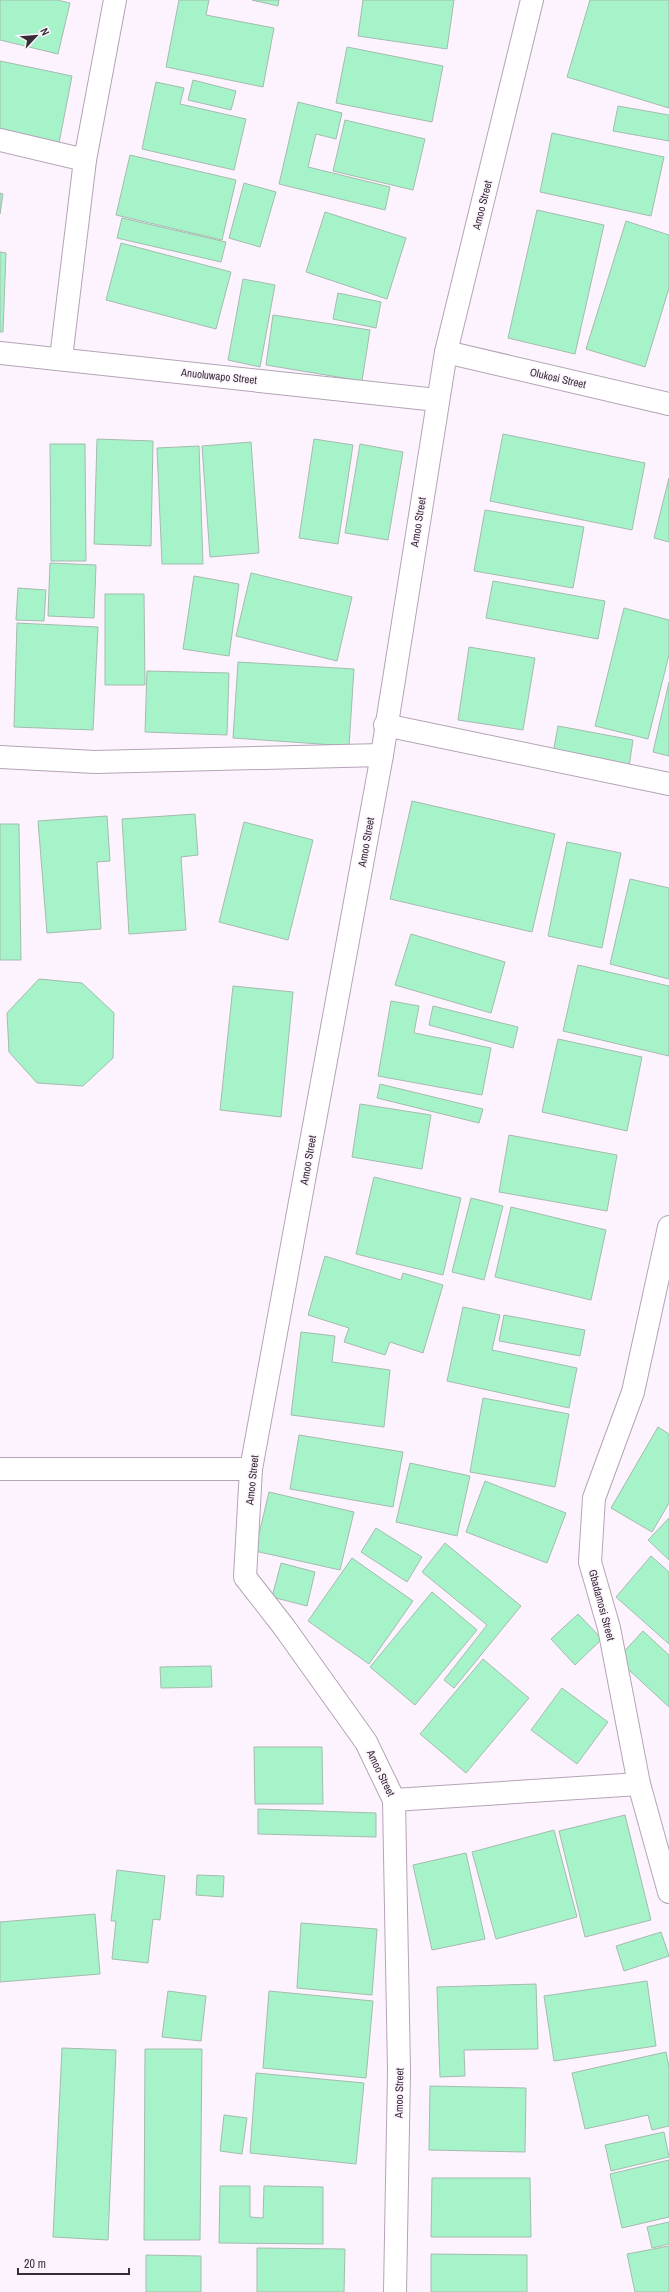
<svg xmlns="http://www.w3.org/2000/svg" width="669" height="2292" font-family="'Archivo Narrow',sans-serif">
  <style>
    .building { fill: #a6f3ca; stroke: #a4bbae }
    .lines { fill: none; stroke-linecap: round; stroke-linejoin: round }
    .street-casing { stroke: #b4a4b6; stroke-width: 24 }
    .street { stroke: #fff; stroke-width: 22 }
    .labels { text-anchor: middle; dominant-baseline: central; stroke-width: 3; stroke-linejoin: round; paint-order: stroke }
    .street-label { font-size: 11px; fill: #352e35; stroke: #fdf3fe }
  </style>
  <rect width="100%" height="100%" fill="#fdf3fe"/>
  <!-- building -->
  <g class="building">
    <polygon points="0,0 57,0 70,3 58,54 0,40"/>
    <polygon points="179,0 209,0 206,15 274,28 263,87 166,67"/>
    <polygon points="252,0 279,0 278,6"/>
    <polygon points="363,0 454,0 447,49 358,36"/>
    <polygon points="590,0 669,0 669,108 567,77"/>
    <polygon points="347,47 443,66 432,122 336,103"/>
    <polygon points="0,61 72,76 59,143 0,131"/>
    <polygon points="193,80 236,91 231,110 188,100"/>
    <polygon points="156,82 184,88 180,104 246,119 234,170 142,149"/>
    <polygon points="298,102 342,113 336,139 316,134 308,167 390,187 385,210 279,184"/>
    <polygon points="618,106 669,115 669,141 613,131"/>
    <polygon points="345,120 425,139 413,190 333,171"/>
    <polygon points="552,133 664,157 651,216 540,192"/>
    <polygon points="130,155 236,180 222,240 116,215"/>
    <polygon points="244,183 276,192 260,247 229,238"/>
    <polygon points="0,193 3,194 0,214"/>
    <polygon points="537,210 604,225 575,354 508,338"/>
    <polygon points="325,212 406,238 387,299 306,272"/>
    <polygon points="122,218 226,242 221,262 117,238"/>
    <polygon points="626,221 669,235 669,288 645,367 586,349"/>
    <polygon points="121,243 231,272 216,329 106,300"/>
    <polygon points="0,252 6,253 3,332 0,332"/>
    <polygon points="243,279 275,285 260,367 228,360"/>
    <polygon points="338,293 381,302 376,328 333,319"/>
    <polygon points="273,315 370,330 362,381 266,365"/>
    <polygon points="503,434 645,463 632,530 490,501"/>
    <polygon points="97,439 153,441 151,546 94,544"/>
    <polygon points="314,439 353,445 338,544 299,538"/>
    <polygon points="251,442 259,553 210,557 202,446"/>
    <polygon points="50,444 85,444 86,561 51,561"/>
    <polygon points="360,444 403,452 388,540 345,533"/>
    <polygon points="199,446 203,564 162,564 157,448"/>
    <polygon points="669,478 669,542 654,538"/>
    <polygon points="485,510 584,527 573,588 474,571"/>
    <polygon points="50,563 96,565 94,618 48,616"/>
    <polygon points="251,573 352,597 337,661 236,636"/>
    <polygon points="194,576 239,584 229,656 183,649"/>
    <polygon points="493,581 605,601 598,639 486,618"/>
    <polygon points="18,588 46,590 44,621 16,620"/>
    <polygon points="105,594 144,594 145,685 105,685"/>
    <polygon points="624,608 669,620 669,655 648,739 595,726"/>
    <polygon points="17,623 98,627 93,730 14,727"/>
    <polygon points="469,647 535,658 523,730 458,720"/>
    <polygon points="238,662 354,669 349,746 233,738"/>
    <polygon points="147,671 229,673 227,735 145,732"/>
    <polygon points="669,682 669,756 653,752"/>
    <polygon points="558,726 633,740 629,767 553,753"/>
    <polygon points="412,801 555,834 532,932 390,899"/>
    <polygon points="195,814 198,855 181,857 186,930 129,934 122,819"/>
    <polygon points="107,816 110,861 97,862 101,929 47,933 38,821"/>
    <polygon points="244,822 313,840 288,940 219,922"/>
    <polygon points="0,824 19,824 21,960 0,960"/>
    <polygon points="567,842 621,853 602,948 548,936"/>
    <polygon points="630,879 669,888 669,979 610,964"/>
    <polygon points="411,934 505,962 491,1013 395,985"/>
    <polygon points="578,965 669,986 669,1056 563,1031"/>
    <polygon points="39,979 82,983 114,1013 113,1058 83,1086 37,1083 9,1052 7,1013"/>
    <polygon points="233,986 293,992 281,1117 220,1110"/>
    <polygon points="391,1001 419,1006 414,1033 491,1048 482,1095 378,1076"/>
    <polygon points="433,1006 518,1027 513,1048 429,1025"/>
    <polygon points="558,1039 642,1057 627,1131 542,1112"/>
    <polygon points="380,1084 483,1109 479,1123 377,1098"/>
    <polygon points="360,1104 431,1115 422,1169 352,1157"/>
    <polygon points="509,1135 617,1155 607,1211 499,1192"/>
    <polygon points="374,1177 461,1198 443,1275 356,1254"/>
    <polygon points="471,1198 503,1206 484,1280 452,1272"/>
    <polygon points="511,1207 606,1230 591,1300 495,1277"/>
    <polygon points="325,1256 401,1280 403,1273 443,1285 423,1353 390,1342 385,1355 344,1342 349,1328 308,1315"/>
    <polygon points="463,1307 500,1315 492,1350 577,1368 569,1408 447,1381"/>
    <polygon points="504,1315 585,1330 580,1356 499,1341"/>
    <polygon points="301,1332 335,1336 332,1362 390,1370 384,1427 291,1415"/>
    <polygon points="483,1398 569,1414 555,1487 470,1472"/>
    <polygon points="658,1427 669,1434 669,1503 652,1532 611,1508"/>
    <polygon points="299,1435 403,1452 393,1507 290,1489"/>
    <polygon points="410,1463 470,1476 457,1536 396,1522"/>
    <polygon points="485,1481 566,1513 547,1563 466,1532"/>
    <polygon points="269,1492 354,1512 340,1570 255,1551"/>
    <polygon points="669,1518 669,1560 648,1540"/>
    <polygon points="376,1528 422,1557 407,1582 361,1552"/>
    <polygon points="445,1543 521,1606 454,1688 444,1680 487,1625 422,1572"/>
    <polygon points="651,1556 669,1572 669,1644 616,1597"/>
    <polygon points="352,1558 413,1601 369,1664 308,1621"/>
    <polygon points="281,1563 315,1572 307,1606 272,1597"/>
    <polygon points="432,1592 477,1630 415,1705 370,1667"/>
    <polygon points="578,1614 602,1639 575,1665 551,1639"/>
    <polygon points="643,1631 669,1655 669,1707 617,1659"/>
    <polygon points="483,1659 529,1698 466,1773 420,1734"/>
    <polygon points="211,1666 212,1687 161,1688 160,1667"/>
    <polygon points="562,1688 608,1722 577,1764 531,1730"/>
    <polygon points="254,1747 322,1747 323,1804 255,1804"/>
    <polygon points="258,1809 376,1813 376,1837 258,1834"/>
    <polygon points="625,1815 651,1920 585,1937 559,1831"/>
    <polygon points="554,1830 577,1917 496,1939 472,1852"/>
    <polygon points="466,1853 485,1939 432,1950 413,1865"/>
    <polygon points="117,1870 165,1876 160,1920 153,1919 148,1963 112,1959 116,1921 111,1921"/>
    <polygon points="197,1875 224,1876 223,1897 196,1895"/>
    <polygon points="95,1914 100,1974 0,1982 0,1922"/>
    <polygon points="301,1923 377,1929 372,1995 297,1988"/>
    <polygon points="661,1932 669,1956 624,1971 616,1946"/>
    <polygon points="647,1981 656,2046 554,2061 544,1996"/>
    <polygon points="536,1984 538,2049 464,2050 465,2076 440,2077 437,1987"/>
    <polygon points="168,1991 206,1996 201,2041 162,2037"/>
    <polygon points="269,1991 373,2001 366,2078 263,2068"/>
    <polygon points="62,2048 116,2050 108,2240 53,2237"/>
    <polygon points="145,2049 202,2049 200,2240 144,2240"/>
    <polygon points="666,2052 669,2067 669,2126 652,2130 648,2115 585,2129 572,2073"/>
    <polygon points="256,2073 364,2083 356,2164 250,2153"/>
    <polygon points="430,2086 526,2088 525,2152 429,2150"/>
    <polygon points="224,2115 247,2118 242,2154 220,2151"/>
    <polygon points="664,2132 669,2157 611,2171 605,2145"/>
    <polygon points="669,2160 669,2217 622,2228 610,2174"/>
    <polygon points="432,2178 530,2178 531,2237 431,2237"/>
    <polygon points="220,2186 250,2186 250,2217 263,2218 264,2186 323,2187 323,2244 219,2243"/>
    <polygon points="669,2222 669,2244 652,2248 647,2227"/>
    <polygon points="669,2246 669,2292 635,2292 627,2254"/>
    <polygon points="257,2248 345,2249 344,2292 257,2292"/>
    <polygon points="431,2254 527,2255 527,2292 431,2292"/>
    <polygon points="146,2255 201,2256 201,2292 146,2292"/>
  </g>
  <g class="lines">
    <defs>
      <g id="street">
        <polyline points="0,140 85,160"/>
        <polyline points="446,352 669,404"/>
        <polyline points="0,353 437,400"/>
        <polyline points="61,358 85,160 115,0"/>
        <polyline points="385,725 669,784"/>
        <polyline points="0,757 95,762 382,755"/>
        <polyline points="669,1227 633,1392 594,1498 590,1562 609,1628 639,1784 669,1892"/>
        <polyline points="0,1469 251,1469"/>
        <polyline points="394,1800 639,1784"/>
        <polyline points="395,2292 399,2071 394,1800 366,1742 284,1627 245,1577 251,1469 382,755 446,352 532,0"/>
      </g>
    </defs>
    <!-- street casing -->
    <use href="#street" class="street-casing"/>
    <!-- street -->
    <use href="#street" class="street"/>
  </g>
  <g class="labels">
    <!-- street labels -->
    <g class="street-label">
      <text transform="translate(482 205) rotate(-76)">Amoo Street</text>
      <text transform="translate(219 376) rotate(6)">Anuoluwapo Street</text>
      <text transform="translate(558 378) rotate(13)">Olukosi Street</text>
      <text transform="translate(418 522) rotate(-81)">Amoo Street</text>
      <text transform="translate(366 842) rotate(-80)">Amoo Street</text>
      <text transform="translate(308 1160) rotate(-80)">Amoo Street</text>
      <text transform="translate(252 1480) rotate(-84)">Amoo Street</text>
      <text transform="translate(602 1605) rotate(75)">Gbadamosi Street</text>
      <text transform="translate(381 1773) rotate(64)">Amoo Street</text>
      <text transform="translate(399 2093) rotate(-89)">Amoo Street</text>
    </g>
  </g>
  <!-- north arrow -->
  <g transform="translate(36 36) rotate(64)" stroke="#fdf3fe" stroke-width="3" paint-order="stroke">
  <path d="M0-3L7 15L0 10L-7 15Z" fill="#352e35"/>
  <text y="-6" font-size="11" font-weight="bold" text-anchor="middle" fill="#352e35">N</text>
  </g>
  <!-- scale -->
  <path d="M18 2268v6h111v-6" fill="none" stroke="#352e35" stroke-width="2"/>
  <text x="24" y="2268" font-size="12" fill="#352e35" stroke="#fdf3fe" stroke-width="3" paint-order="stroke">20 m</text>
</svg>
